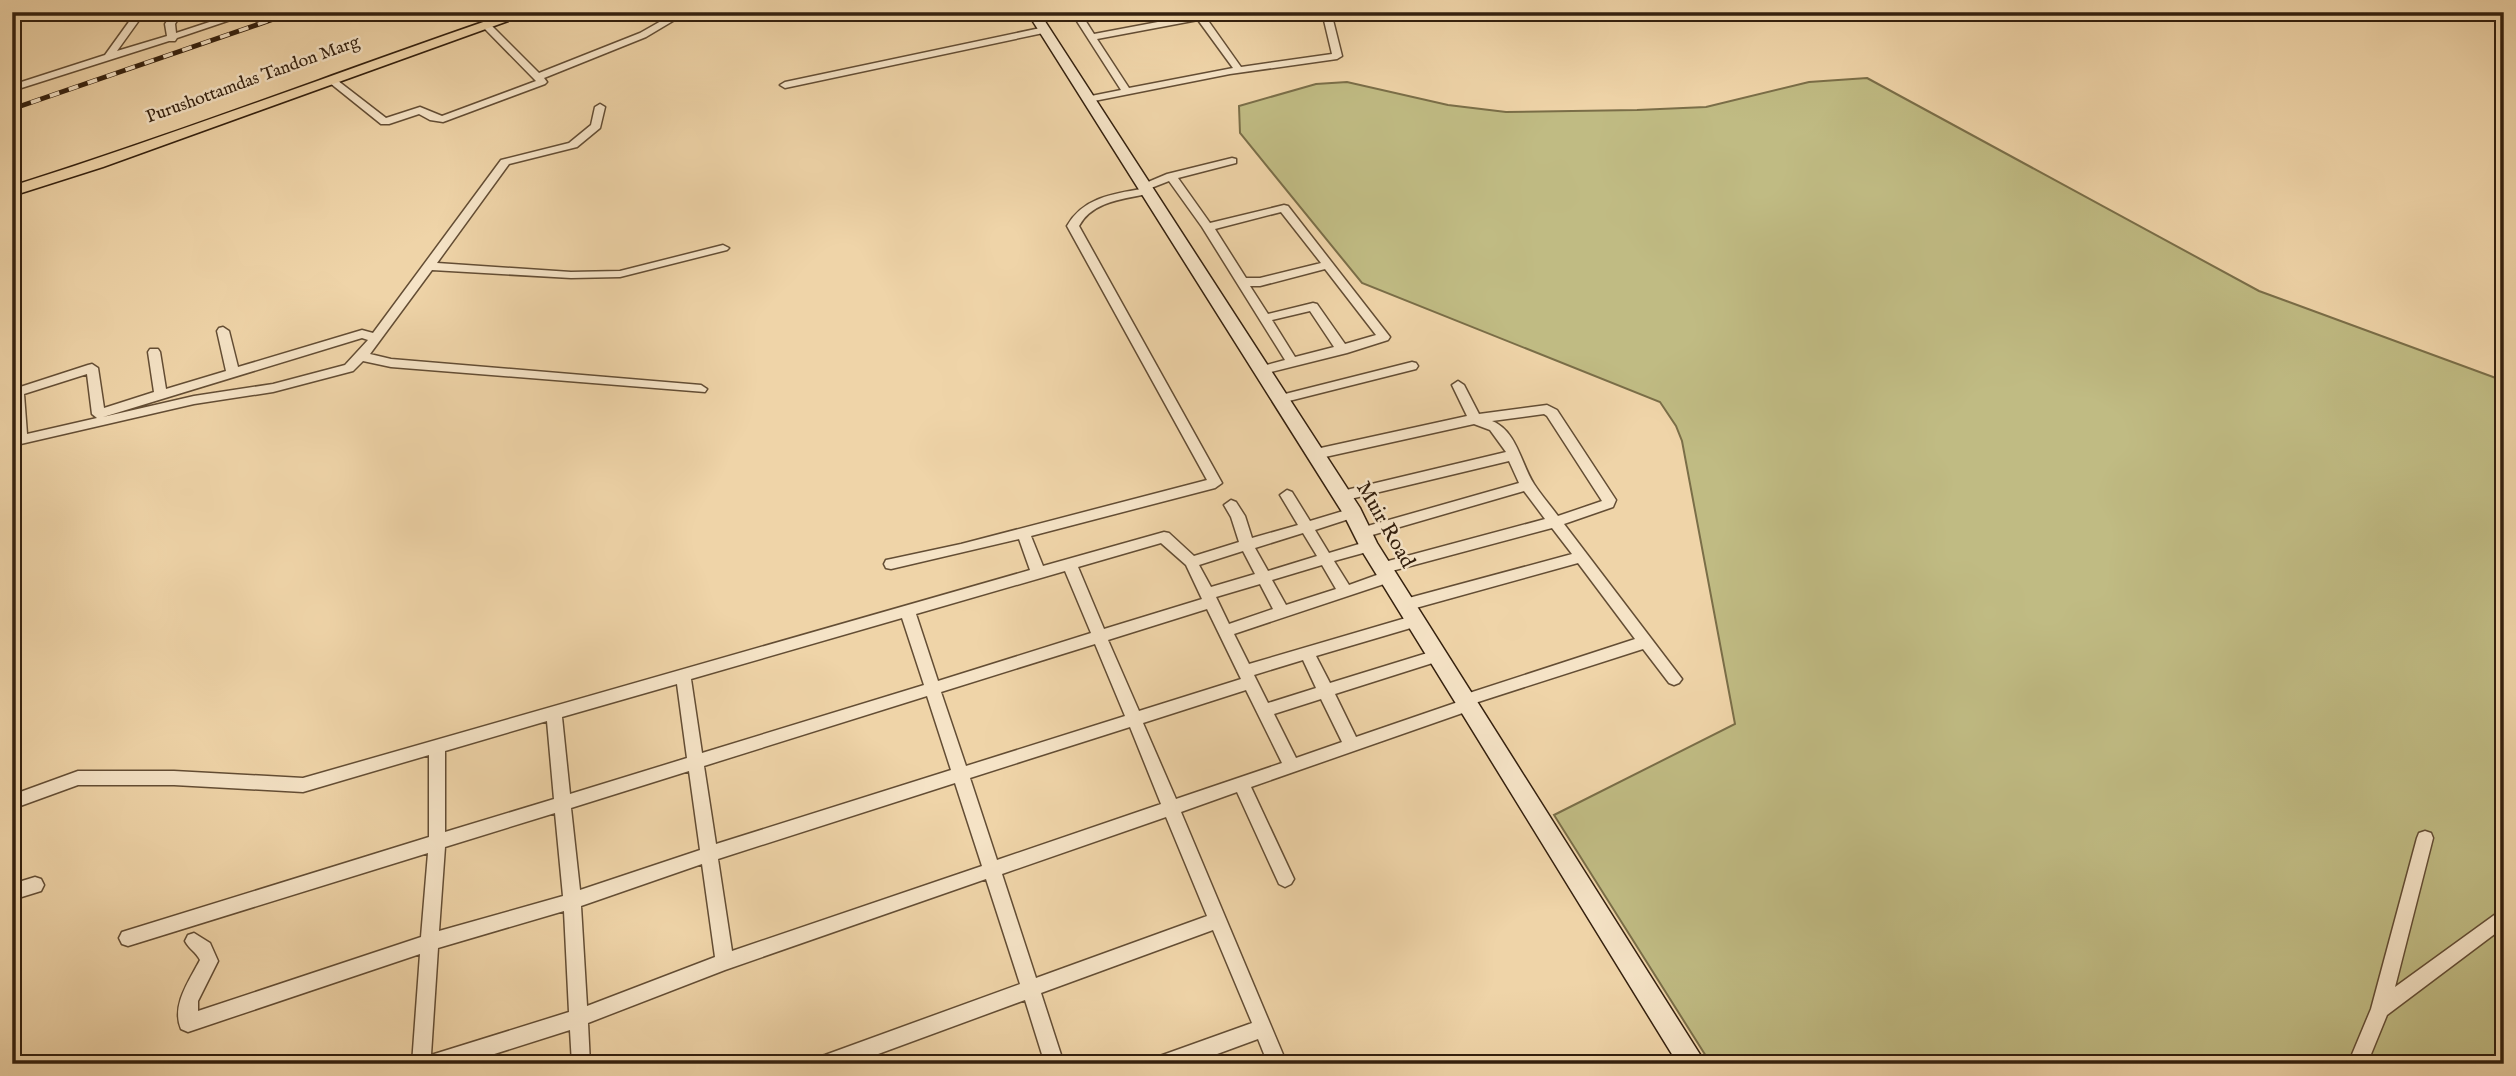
<svg xmlns="http://www.w3.org/2000/svg" width="2516" height="1076" font-family="'IM FELL English',serif">
  <style>
    .green { fill: #c0bb83; stroke: #7a6e48; stroke-width: 2 }
    .lines { fill: none; stroke-linecap: round; stroke-linejoin: round }
    .minor-casing { stroke: #634d34; stroke-width: 3 }
    .secondary-casing { stroke: #34200e; stroke-width: 3 }
    .primary-casing { stroke: #34200e; stroke-width: 3 }
    .minor { fill: #f5e3c6; fill-rule: evenodd }
    .secondary { fill: #f5e3c6; fill-rule: evenodd }
    .primary { fill: #efd4a8; fill-rule: evenodd }
    .rail-casing { stroke: #34200e; stroke-width: 5 }
    .rail { stroke: #f5e3c6; stroke-width: 3.5; stroke-dasharray: 10; stroke-linecap: butt }
    .labels { text-anchor: middle; dominant-baseline: central; stroke-width: 5; stroke-linejoin: round; paint-order: stroke }
    .far-street-label { font-size: 18px; fill: #34200e; stroke: #f5e3c6 }
    .street-label { font-size: 21px; fill: #34200e; stroke: #f5e3c6 }
  </style>
  <rect width="100%" height="100%" fill="#efd4a8"/>
  <filter id="stains"><feTurbulence type="fractalNoise" baseFrequency=".00286" numOctaves="4"/><feColorMatrix values="0 0 0 0 .2 0 0 0 0 .09 0 0 0 0 .02 0 0 0 .5 -.17"/></filter>
  <radialGradient id="worn" r=".72"><stop offset=".6" stop-color="#630" stop-opacity="0"/><stop offset="1" stop-color="#630" stop-opacity=".3"/></radialGradient>
  <!-- green -->
  <polygon class="green" points="1867,78 2259,291 2504,381 2504,1064 1711,1064 1554,815 1735,724 1682,441 1676,426 1660,402 1362,283 1240,133 1239,106 1316,84 1347,82 1448,105 1506,112 1637,110 1706,107 1809,82"/>
  <g class="lines">
    <defs>
      <g id="minor">
        <polygon points="136,12 145,12 117,51 167,36 165,24 173,12 182,12 175,24 176,33 240,12 254,12 177,38 175,41 169,41 12,91 12,85 105,55"/>
        <polygon points="677,12 688,12 646,37 544,78 547,82 545,84 443,122 430,120 419,114 389,124 381,124 325,79 333,77 386,118 420,107 442,116 536,81 484,28 484,24 490,24 539,73 640,33"/>
        <path d="M1071 12H1080L1094 34 1195 15 1193 12H1202L1241 67 1332 54 1322 12H1331L1342 56 1337 59 1230 74 1089 102 1084 99 1086 97 1121 90ZM1198 20 1233 68 1129 88 1097 39Z"/>
        <polygon points="1045,27 1050,30 1048,32 785,88 780,85 785,82"/>
        <path d="M600 104 605 107 600 128 577 147 509 164 437 263 571 272 620 271 723 245 729 248 727 250 620 277 571 278 432 270 370 354 391 359 701 385 707 389 705 392 391 367 363 361 353 371 273 392 194 404 12 446V437H14V389L88 365 92 364 98 368 104 408 154 392 148 352 150 349H158L160 352 166 389 226 371 217 331 219 328 223 327 229 331 238 367 362 330 373 333 501 160 569 143 591 125 595 107ZM362 338 368 340 345 365 273 384 194 396 103 417ZM87 374 92 414 97 418 27 434 24 394Z"/>
        <path d="M1232 158 1236 159V163L1178 178 1210 223 1284 205 1288 206 1390 337 1388 340 1347 353 1263 374 1259 373 1257 370 1259 367 1285 360 1202 227 1169 181 1151 188 1153 191 1152 193C1126 199 1093 200 1079 226L1222 483 1215 488 1031 536 1043 566 1164 532 1169 533 1194 556 1239 542 1231 517 1224 505 1231 500 1236 502 1245 516 1252 538 1298 525 1280 495 1287 490 1292 492 1310 521 1353 508 1358 510 1360 513 1358 516 1315 530 1329 553 1369 541 1374 542 1376 546 1374 550 1334 561 1349 585 1385 572H1377L1375 568 1377 564 1545 519 1524 491 1362 538 1357 537 1355 533 1357 529 1519 483 1509 461 1342 501 1335 496 1342 491 1506 452 1490 430 1474 424 1316 459 1309 454 1316 449 1467 416 1452 385 1458 381 1464 385 1479 414 1547 405 1557 410 1616 500 1613 507 1564 524 1682 679 1679 683 1674 685 1669 683 1643 649 1475 703 1474 709 1251 787 1294 879 1291 884 1285 887 1279 884 1237 792 1181 812 1287 1064H1268L1258 1039 1190 1064H1155L1157 1057 1252 1023 1213 930 1041 993 1064 1064H1045L1025 1000 851 1064H816L818 1057 825 1055 1020 984 986 879 725 970 588 1023 590 1064H572L570 1030 463 1064H412L420 954 188 1032 181 1029C171 1006 189 981 200 960 196 952 189 949 185 941L188 935 194 933 210 943 218 961 198 1001V1011L421 937 428 853 128 946 122 944 119 938 122 932 429 837V755L303 792 174 785H78L12 809V795L78 771H174L303 778 1030 570 1019 539 891 569 886 568 884 564 886 560 891 559 961 544 1207 480 1067 226C1083 198 1112 194 1141 189V185L1167 174ZM1281 212 1321 263 1260 278H1246L1215 229ZM1325 269 1376 335 1345 344 1317 304 1313 303 1268 314 1250 286H1260ZM1310 311 1334 347 1295 357 1272 320ZM1544 414 1547 416 1602 501 1558 516C1550 505 1541 495 1534 484 1521 464 1517 431 1492 421ZM1552 528 1572 554 1405 599 1400 601 1398 605 1400 609 1405 611 1578 563 1635 639 1460 696 1458 702 1356 737 1335 694 1442 660 1445 656 1442 652 1437 650 1330 683 1316 656 1421 625 1423 621 1421 617 1416 615 1249 664 1234 634 1393 581 1395 577 1393 573 1388 572ZM1303 533 1317 556 1268 571 1255 548ZM1161 543 1186 565 1202 599 1104 629 1078 567ZM1243 551 1255 574 1211 587 1199 565ZM1322 565 1336 589 1286 605 1272 580ZM1065 571 1091 633 938 681 916 614ZM1260 584 1273 609 1229 624 1216 597ZM1207 609 1241 679 1139 711 1108 640ZM902 618 924 685 702 753 691 679ZM1095 644 1125 716 966 766 941 692ZM1303 660 1316 688 1268 703 1254 675ZM677 684 687 758 570 794 562 717ZM1246 690 1282 763 1176 799 1143 723ZM927 696 951 770 716 844 704 766ZM1321 699 1342 742 1296 758 1274 714ZM547 721 554 799 445 832V751ZM1130 727 1161 804 997 860 970 778ZM689 771 700 850 580 890 571 808ZM955 783 982 866 732 951 718 859ZM555 813 563 896 439 931 445 847ZM1166 817 1207 916 1036 978 1002 874ZM702 864 715 957 587 1006 581 906ZM564 911 569 1012 431 1055 438 948Z"/>
        <polygon points="1412,362 1416,363 1418,366 1416,369 1281,403 1275,399 1281,395"/>
        <polygon points="2425,831 2431,833 2433,838 2395,987 2504,908 2504,927 2387,1015 2367,1064 2348,1064 2371,1009 2417,838 2419,833"/>
        <polygon points="35,877 41,879 44,885 41,891 12,900 12,884"/>
      </g>
      <polygon id="secondary" points="1027,12 1039,12 1360,508 1377,543 1706,1064 1678,1064 1362,551 1344,515"/>
      <path id="primary" d="M512 12H533L103 167 12 196V186C180 133 345 69 512 12Z"/>
    </defs>
    <!-- minor casing -->
    <use href="#minor" class="minor-casing"/>
    <!-- secondary casing -->
    <use href="#secondary" class="secondary-casing"/>
    <!-- primary casing -->
    <use href="#primary" class="primary-casing"/>
    <!-- minor -->
    <use href="#minor" class="minor"/>
    <!-- secondary -->
    <use href="#secondary" class="secondary"/>
    <!-- primary -->
    <use href="#primary" class="primary"/>
    <defs>
      <polyline id="rail" points="12,109 294,12"/>
    </defs>
    <!-- rail casing -->
    <use href="#rail" class="rail-casing"/>
    <!-- rail -->
    <use href="#rail" class="rail"/>
  </g>
  <g class="labels">
    <!-- far-street labels -->
    <g class="far-street-label">
      <text transform="translate(253 80) rotate(-20)">Purushottamdas Tandon Marg</text>
    </g>
    <!-- street labels -->
    <g class="street-label">
      <text transform="translate(1385 525) rotate(60)">Muir Road</text>
    </g>
  </g>
  <!-- margin -->
  <rect width="2516" height="1076" fill="none" stroke="#efd4a8" stroke-width="42"/>
  <rect x="14" y="14" width="2488" height="1048" fill="none" stroke="#34200e" stroke-width="3.5"/>
  <rect x="21" y="21" width="2474" height="1034" fill="none" stroke="#34200e" stroke-width="2"/>
  <rect width="100%" height="100%" filter="url(#stains)"/>
  <rect width="100%" height="100%" fill="url(#worn)"/>
</svg>
